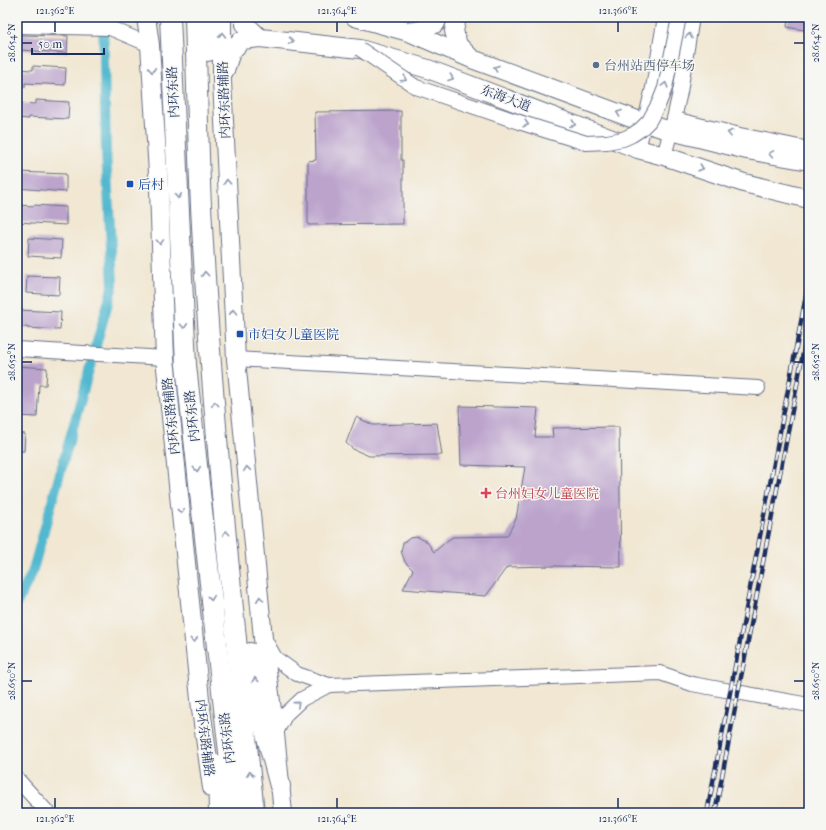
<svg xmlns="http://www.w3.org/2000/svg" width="826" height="830" font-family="'IM FELL French Canon','Noto Serif SC',serif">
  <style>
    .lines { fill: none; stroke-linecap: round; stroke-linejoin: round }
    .canal { stroke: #51b8cf; stroke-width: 10 }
    .building { fill: #bba3cc }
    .minor-casing { stroke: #666f87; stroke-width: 16 }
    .major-casing { stroke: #666f87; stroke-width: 20 }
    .highway-casing { stroke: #666f87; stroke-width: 22 }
    .minor { stroke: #fff; stroke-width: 14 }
    .major { stroke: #fff; stroke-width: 18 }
    .highway { stroke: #fff; stroke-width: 20 }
    .rail-casing { stroke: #1b2f5e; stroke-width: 4.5 }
    .rail { stroke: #f6f6f2; stroke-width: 3; stroke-dasharray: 9; stroke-linecap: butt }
    .minor-bridge-casing { stroke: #666f87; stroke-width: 16; stroke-linecap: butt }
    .minor-bridge { stroke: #fff; stroke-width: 14 }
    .oneway { stroke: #8d97ae }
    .ticks { fill: none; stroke: #1b2f5e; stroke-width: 1.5 }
    .service-dot { fill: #5c6f8a; stroke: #f6f6f2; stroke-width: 1.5 }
    .transit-dot { fill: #1a4fb4; stroke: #f6f6f2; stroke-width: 1.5 }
    .health-dot { fill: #e0444e; stroke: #f6f6f2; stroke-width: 1.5 }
    .labels { text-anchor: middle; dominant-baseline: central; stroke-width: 3; stroke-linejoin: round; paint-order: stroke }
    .service-label { font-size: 13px; fill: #4e5e75; stroke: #f6f6f2; text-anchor: start }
    .street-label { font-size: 13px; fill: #1b2f5e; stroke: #f6f6f2 }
    .transit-label { font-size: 13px; fill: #164399; stroke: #f6f6f2; text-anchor: start }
    .health-label { font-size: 13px; fill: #be3a42; stroke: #f6f6f2; text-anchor: start }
    .neatline { fill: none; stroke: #1b2f5e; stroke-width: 1.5 }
    .ticks-label { font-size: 10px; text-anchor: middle; fill: #1b2f5e }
  </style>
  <rect width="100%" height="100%" fill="#f6f6f2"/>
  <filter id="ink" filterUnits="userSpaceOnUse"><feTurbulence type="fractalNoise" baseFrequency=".025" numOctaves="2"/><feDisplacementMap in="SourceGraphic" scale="8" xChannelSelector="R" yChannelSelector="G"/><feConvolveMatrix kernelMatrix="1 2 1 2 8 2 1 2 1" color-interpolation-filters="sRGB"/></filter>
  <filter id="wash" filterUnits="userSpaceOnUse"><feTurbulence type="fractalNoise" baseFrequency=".012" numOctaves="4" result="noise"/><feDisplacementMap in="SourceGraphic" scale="16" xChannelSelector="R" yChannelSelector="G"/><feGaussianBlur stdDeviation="0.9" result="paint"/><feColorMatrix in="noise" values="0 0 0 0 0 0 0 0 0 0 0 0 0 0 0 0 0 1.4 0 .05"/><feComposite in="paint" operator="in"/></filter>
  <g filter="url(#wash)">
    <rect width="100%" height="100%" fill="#f1e7d2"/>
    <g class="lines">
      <!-- canal -->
      <polyline class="canal" points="17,603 32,573 113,285 106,152 103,17"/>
    </g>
    <g id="blocks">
      <!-- building -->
      <g class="building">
        <polygon points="788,17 809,17 809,31 787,27"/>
        <polygon points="20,35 68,36 67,53 19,50"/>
        <polygon points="33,66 66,68 65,85 25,83 25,87 17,86 17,69 33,70"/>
        <polygon points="36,100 69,102 68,119 29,117 29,119 17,118 17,103 36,104"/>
        <polygon points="401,111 401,160 403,160 403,224 308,225 308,161 316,160 315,112"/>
        <polygon points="17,172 66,174 66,192 17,188"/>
        <polygon points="17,205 34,206 34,205 66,207 66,225 17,222"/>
        <polygon points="29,238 62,240 61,258 28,256"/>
        <polygon points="27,276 60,277 59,295 26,293"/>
        <polygon points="17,310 61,312 60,330 27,328 28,327 17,327"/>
        <polygon points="17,366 47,368 46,385 39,385 37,417 17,416"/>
        <polygon points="459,406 538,408 535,437 553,437 552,428 619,427 621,567 553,566 507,567 486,596 403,589 413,570 405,562 401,551 403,543 410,538 418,537 427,542 434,552 448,540 453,537 507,536 516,519 525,467 461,465"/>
        <polygon points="356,417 373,425 437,423 442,455 369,456 353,449 346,443"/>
        <polygon points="17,433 25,434 24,451 17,451"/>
      </g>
    </g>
  </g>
  <g filter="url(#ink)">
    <use href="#blocks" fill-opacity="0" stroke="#666f87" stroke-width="1"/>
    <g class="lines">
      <defs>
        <g id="minor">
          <polyline points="17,26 110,28 150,45"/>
          <polyline points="674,119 740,135 809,149"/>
          <polyline points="638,149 653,88 665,17"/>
          <polyline points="664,156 674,119 680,92 692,17"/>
          <polyline points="17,349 165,358"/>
          <polyline points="236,359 758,388"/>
          <polyline points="265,640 275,658 297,674 329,685 660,673 692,684 809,705"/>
          <polyline points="275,734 286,714 302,699 329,685"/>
          <polyline points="17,779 48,813"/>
        </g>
        <g id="major">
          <polyline points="146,17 150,45 159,189 165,358 201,709 212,788"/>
          <polyline points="222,17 222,81 236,359 263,638 275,734 283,813"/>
          <polyline points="246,17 245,24 260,38"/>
          <polyline points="355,17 409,32 472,59 645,123 671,131 747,150 809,161"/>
          <polyline points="457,17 454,31 458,45 470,57"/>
          <polyline points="409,32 425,29 436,23 438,17"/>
          <polyline points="225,70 231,52 242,40 260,38 360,49 428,69 638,149 664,156 744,183 809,199"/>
        </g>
        <g id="highway">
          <polyline points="170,17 186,365 217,647 236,813"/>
          <path d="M195 17C197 80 198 143 201 206 211 409 233 611 254 813"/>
          <polyline points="208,51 209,17"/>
          <polyline points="250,653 259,707 280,786"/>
          <polyline points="218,765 219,813"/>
        </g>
      </defs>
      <!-- minor casing -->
      <use href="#minor" class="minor-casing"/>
      <!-- major casing -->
      <use href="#major" class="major-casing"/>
      <!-- highway casing -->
      <use href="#highway" class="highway-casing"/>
      <!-- minor -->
      <use href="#minor" class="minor"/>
      <!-- major -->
      <use href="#major" class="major"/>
      <!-- highway -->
      <use href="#highway" class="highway"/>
      <defs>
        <g id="rail">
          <polyline points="707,813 809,280"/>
          <polyline points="715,813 809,322"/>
        </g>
      </defs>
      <!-- rail casing -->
      <use href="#rail" class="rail-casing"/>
      <!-- rail -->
      <use href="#rail" class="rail"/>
      <defs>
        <polyline id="minor-bridge" points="360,49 416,87 519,122 586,143 607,142 623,139 632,135 641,129 649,121 659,103 665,88 679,17"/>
      </defs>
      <!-- minor-bridge casing -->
      <use href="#minor-bridge" class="minor-bridge-casing"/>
      <!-- minor-bridge -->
      <use href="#minor-bridge" class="minor-bridge"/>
    </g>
    <!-- one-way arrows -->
    <defs><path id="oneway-chevron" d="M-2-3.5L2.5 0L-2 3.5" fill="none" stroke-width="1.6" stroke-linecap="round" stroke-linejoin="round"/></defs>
    <g class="oneway">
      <use href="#oneway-chevron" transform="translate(222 35) rotate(-90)"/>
      <use href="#oneway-chevron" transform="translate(689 36) rotate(-80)"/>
      <use href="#oneway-chevron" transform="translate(291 41) rotate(7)"/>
      <use href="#oneway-chevron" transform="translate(496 68) rotate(-160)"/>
      <use href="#oneway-chevron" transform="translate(152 70) rotate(87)"/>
      <use href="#oneway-chevron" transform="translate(451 78) rotate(20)"/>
      <use href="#oneway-chevron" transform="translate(404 79) rotate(34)"/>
      <use href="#oneway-chevron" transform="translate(665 85) rotate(-75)"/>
      <use href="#oneway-chevron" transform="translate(619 113) rotate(-160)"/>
      <use href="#oneway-chevron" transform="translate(526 124) rotate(17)"/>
      <use href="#oneway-chevron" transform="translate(573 124) rotate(21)"/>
      <use href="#oneway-chevron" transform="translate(730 133) rotate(-166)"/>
      <use href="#oneway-chevron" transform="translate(771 154) rotate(-170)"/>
      <use href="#oneway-chevron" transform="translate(701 168) rotate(18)"/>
      <use href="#oneway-chevron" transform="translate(227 182) rotate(-93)"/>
      <use href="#oneway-chevron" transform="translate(178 196) rotate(87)"/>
      <use href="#oneway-chevron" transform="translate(160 242) rotate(88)"/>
      <use href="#oneway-chevron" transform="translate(205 274) rotate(-94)"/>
      <use href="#oneway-chevron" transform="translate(233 312) rotate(-93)"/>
      <use href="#oneway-chevron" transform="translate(184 326) rotate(87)"/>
      <use href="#oneway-chevron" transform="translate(215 404) rotate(-95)"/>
      <use href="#oneway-chevron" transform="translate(197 469) rotate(84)"/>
      <use href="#oneway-chevron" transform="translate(247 469) rotate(-96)"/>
      <use href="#oneway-chevron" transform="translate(181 511) rotate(84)"/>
      <use href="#oneway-chevron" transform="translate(226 533) rotate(-95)"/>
      <use href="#oneway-chevron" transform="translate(211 598) rotate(84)"/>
      <use href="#oneway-chevron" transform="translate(260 599) rotate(-95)"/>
      <use href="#oneway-chevron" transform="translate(194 640) rotate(84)"/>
      <use href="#oneway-chevron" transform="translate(255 680) rotate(-99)"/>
      <use href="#oneway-chevron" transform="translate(297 704) rotate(-41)"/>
      <use href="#oneway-chevron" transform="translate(250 774) rotate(-96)"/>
    </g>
  </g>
  <!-- ticks -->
  <path class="ticks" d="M55 22V32M337 22V32M618 22V32M22 43H32M794 43H804M22 362H32M794 362H804M22 681H32M794 681H804M55 798V808M337 798V808M618 798V808"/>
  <!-- markers -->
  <circle class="service-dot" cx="596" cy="65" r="4"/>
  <g class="transit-dot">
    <rect x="126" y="180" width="8" height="8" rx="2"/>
    <rect x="236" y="330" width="8" height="8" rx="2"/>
  </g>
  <path class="health-dot" d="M484 487h4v4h4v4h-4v4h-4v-4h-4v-4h4z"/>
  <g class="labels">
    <!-- service labels -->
    <g class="service-label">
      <text x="604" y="65">台州站西停车场</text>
    </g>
    <!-- street labels -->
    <g class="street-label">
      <text transform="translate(173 92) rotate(-93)">内环东路</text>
      <text transform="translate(506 98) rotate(21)">东海大道</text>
      <text transform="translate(224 100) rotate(-92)">内环东路辅路</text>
      <text transform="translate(171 416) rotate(-96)">内环东路辅路</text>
      <text transform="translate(192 416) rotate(-96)">内环东路</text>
      <text transform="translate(205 738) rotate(83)">内环东路辅路</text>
      <text transform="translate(227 738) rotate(-97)">内环东路</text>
    </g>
    <!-- transit labels -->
    <g class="transit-label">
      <text x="138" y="184">后村</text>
      <text x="248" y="334">市妇女儿童医院</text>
    </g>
    <!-- health labels -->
    <g class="health-label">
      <text x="495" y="493">台州妇女儿童医院</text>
    </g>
  </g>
  <!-- margin -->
  <rect width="826" height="830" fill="none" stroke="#f6f6f2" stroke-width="44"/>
  <!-- scale -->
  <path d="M32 48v6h72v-6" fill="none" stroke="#1b2f5e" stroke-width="2"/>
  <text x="38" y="48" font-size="12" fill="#1b2f5e" stroke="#f6f6f2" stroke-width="3" paint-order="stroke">50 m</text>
  <rect x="22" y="22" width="782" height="786" class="neatline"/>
  <g class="ticks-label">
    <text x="55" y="14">121.362°E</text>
    <text x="337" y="14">121.364°E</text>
    <text x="618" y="14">121.366°E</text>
    <text transform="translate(11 43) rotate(-90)" y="4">28.654°N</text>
    <text transform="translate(815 43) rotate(-90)" y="4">28.654°N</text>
    <text transform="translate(11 362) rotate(-90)" y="4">28.652°N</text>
    <text transform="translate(815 362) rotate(-90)" y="4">28.652°N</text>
    <text transform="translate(11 681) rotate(-90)" y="4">28.650°N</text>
    <text transform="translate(815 681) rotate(-90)" y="4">28.650°N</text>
    <text x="55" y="822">121.362°E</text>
    <text x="337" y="822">121.364°E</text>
    <text x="618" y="822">121.366°E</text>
  </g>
</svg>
